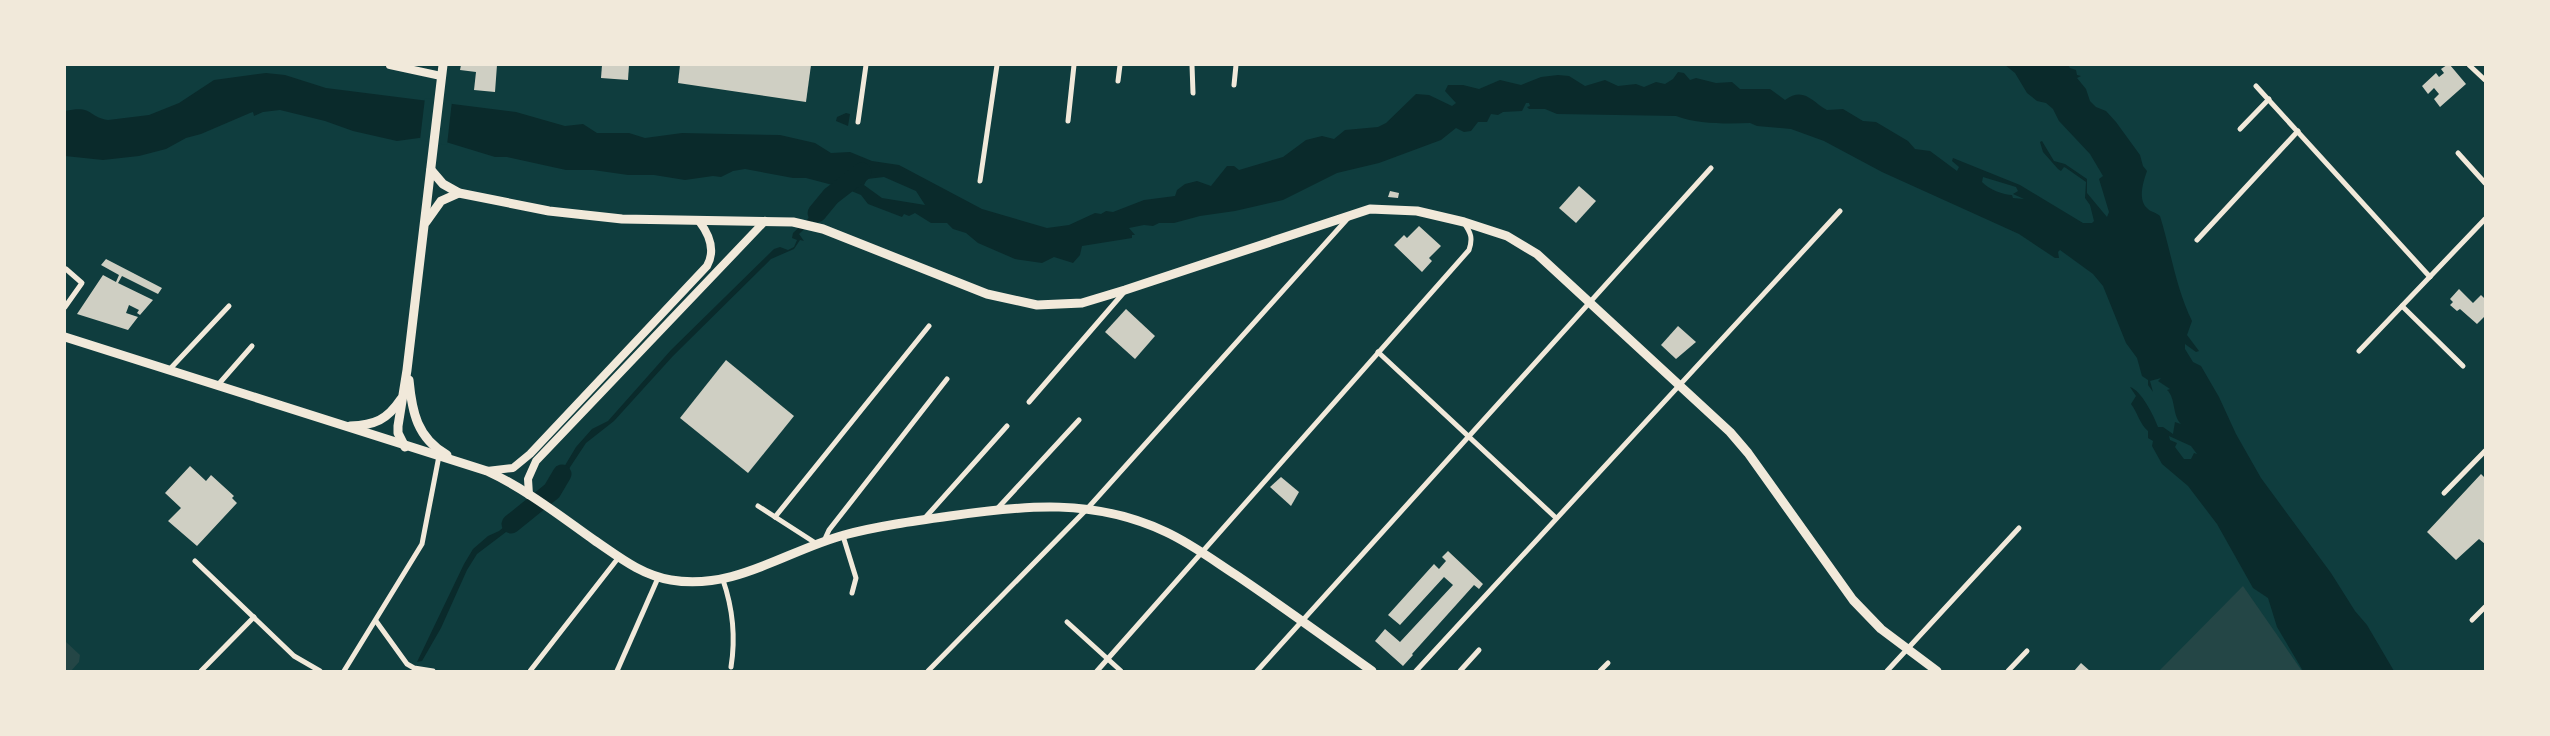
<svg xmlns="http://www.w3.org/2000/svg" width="2550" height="736" font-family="Literata,serif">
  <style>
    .green { fill: #244646 }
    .water { fill: #0a2a2b; fill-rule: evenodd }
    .pier { fill: #0f3d3e }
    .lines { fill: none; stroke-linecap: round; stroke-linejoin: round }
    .river { stroke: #0a2a2b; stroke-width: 19 }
    .building { fill: #cfcfc3 }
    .minor { stroke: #f1e9da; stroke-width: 5 }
    .tertiary { stroke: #f1e9da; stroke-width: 8 }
    .secondary { stroke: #f1e9da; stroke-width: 9 }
  </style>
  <rect width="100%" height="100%" fill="#0f3d3e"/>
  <!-- green -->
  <g class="green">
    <polygon points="2243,586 2302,671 2159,671"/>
    <polygon points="65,641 80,655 79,662 71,671 65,671"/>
  </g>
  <!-- water -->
  <g class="water">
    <path d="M2005 65H2068L2070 68 2076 70 2077 75 2081 76 2077 78 2086 89 2090 101 2096 107 2106 111 2116 122 2140 155 2143 166 2147 171C2144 180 2137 199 2147 208 2150 212 2156 212 2160 216 2171 252 2176 288 2192 321L2187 335 2199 351 2196 352 2185 344V349L2193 362 2201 366 2219 397 2236 434 2261 478 2331 573 2355 611 2367 625 2394 671H2303L2277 627 2268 598 2253 588 2217 524 2188 486 2162 464 2152 446 2153 441 2148 438V431C2139 423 2138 413 2131 404L2136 396 2130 387C2141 390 2154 416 2158 427H2163L2173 434 2175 422 2181 424C2172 415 2176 398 2167 390L2170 389 2158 381 2161 378 2150 381 2153 392 2148 385V380L2142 376 2137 358 2126 343 2103 286 2093 274 2060 250 2058 252 2059 258H2055L2019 234 1882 172 1824 141 1791 129 1757 126 1750 123C1726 124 1697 124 1676 116L1557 114 1545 109H1529L1527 107 1530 106 1529 103H1526L1522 111 1503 112 1498 115 1491 114 1487 122H1478L1471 131 1464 132 1456 128 1441 140 1379 163 1337 173 1283 200 1235 211 1200 216 1174 223H1159L1153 226 1144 225 1129 228 1135 235H1132V238L1082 246 1080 255 1073 263 1054 257 1042 263 1015 259 978 243 966 233 953 229 947 223H931L915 213 909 216 904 214 902 217 868 204 861 195 844 188 806 178H793L745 169 733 171 721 177 713 176 685 180 654 175H628L593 170H566L507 157H495L436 139 419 138 397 141 353 131 325 121 280 110 263 112 254 116 253 112 250 113 201 134 186 138 166 149 139 156 103 160 65 156V111C94 105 87 117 108 120L149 115 179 103 214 80 266 73 285 75 326 88 516 112 565 126 583 124 597 133H629L645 138 682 133 780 135 815 143 831 153 850 152 872 161 899 165 982 209 1047 228 1069 225 1095 213 1101 214 1106 211 1113 212 1144 200 1175 196 1177 190 1185 184 1197 181 1211 186 1227 166H1234L1239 170 1283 157 1306 140 1322 136 1334 139 1345 130 1378 127 1386 123 1416 94 1429 95 1452 106 1456 103 1445 91 1448 85H1463L1479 89 1500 80 1521 85 1541 77 1558 75 1569 76 1585 86 1605 80 1618 86 1636 84 1644 87 1656 82 1665 84 1673 79 1678 72 1684 73 1690 80 1696 78 1716 83 1732 82 1740 89H1770L1785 100C1804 86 1812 102 1827 110L1843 109 1863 121 1876 122 1908 141 1915 149 1930 151 1957 171 1959 167 1952 161 1953 158 2020 185 2083 223H2092L2094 221 2090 205 2085 198 2086 182 2066 168 2064 167 2061 171 2058 169 2043 152 2040 142 2042 141 2054 161 2065 164 2087 179V193L2107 217 2109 212 2099 179 2103 176 2090 154 2059 121 2053 109 2046 103 2037 101 2027 93 2015 73ZM884 177 916 191 925 205 882 198 864 185 867 179ZM1983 177 2016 187 2018 191 2013 194 2024 199 2013 198 2012 195C2004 195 1988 189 1982 182ZM2169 436 2191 446 2197 454 2194 453 2191 459H2184L2175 447 2177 443 2170 440Z"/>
    <polygon points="846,113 850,114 848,126 836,121 837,117"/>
    <polygon points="815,212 820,214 799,234 804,241 800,240 794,249 771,259 673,356 614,421 586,443 551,496 546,492 555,482 576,447 592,429 608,421 671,350 774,249 780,247 788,250 794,247 797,240 792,238 793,233"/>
    <polygon points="528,507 534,511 477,554 467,570 441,628 422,661 417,662 464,564 473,549 488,536 499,531"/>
  </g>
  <!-- pier -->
  <polygon class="pier" points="425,98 452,101 447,145 420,140"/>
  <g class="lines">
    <!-- river -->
    <g class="river">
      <polyline points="817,213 831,196 862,172"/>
      <polyline points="511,524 552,491 562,474"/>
    </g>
  </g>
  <!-- building -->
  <g class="building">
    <polygon points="461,65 497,65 495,92 474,90 476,72 460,70"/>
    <polygon points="602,65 629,65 628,80 601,78"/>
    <polygon points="680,65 811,65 806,102 678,83"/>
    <polygon points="2447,65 2450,65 2466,84 2440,107 2434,99 2439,94 2434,88 2428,94 2422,86 2436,73 2439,77 2444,73 2441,69"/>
    <polygon points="1579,186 1596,201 1576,223 1559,208"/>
    <polygon points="1390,191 1399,193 1398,198 1388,197"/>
    <polygon points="1419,226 1441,246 1429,258 1432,261 1422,272 1394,245 1404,235 1407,238"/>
    <polygon points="106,259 162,288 158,294 122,276 118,283 153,300 140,315 137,313 139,310 129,305 126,313 138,317 128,330 77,314 103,275 116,282 119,275 101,265"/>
    <polygon points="2459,289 2473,303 2481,295 2485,299 2485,316 2477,324 2460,309 2457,311 2450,305 2453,302 2450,299"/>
    <polygon points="1126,309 1155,336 1135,359 1105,332"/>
    <polygon points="1678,326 1696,342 1676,359 1661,345"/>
    <polygon points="726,360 794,416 748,473 680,418"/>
    <polygon points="190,466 206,481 211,475 234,496 232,498 237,503 197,546 168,521 181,508 165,493"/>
    <polygon points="2481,474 2485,478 2485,544 2479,539 2456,560 2427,532"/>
    <polygon points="1281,477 1299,492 1291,506 1270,487"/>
    <polygon points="1448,551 1483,584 1479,589 1474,585 1412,654 1413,655 1403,666 1375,641 1385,629 1400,642 1453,585 1444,577 1400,625 1388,615 1434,564 1439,569 1446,561 1442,557"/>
    <polygon points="2081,663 2090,671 2074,671"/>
  </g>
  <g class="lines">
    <!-- minor -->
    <g class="minor">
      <polyline points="1192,65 1193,93"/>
      <polyline points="2469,65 2485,80"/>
      <polyline points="1118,81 1120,65"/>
      <polyline points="1234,85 1236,65"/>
      <polyline points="2256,86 2430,277"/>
      <polyline points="1068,121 1074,65"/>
      <polyline points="858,122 866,65"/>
      <polyline points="2240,129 2269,99"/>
      <polyline points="2458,153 2485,183"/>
      <polyline points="980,181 997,65"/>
      <polyline points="2197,240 2298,131"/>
      <polyline points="2402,306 2463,366"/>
      <polyline points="65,307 82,283 66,269"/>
      <polyline points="2359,351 2485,219"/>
      <polyline points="1378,352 1555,517"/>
      <polyline points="169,370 229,306"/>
      <polyline points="217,386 252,346"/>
      <polyline points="1029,402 1125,291"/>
      <polyline points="2444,493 2485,451"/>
      <polyline points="758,506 817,544"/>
      <polyline points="997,509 1079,420"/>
      <polyline points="775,517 929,326"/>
      <polyline points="924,519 1007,426"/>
      <polyline points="843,536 856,578 852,593"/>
      <polyline points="824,541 829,530 947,379"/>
      <polyline points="195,561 294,656 320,671"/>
      <path d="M723 580C733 609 736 636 731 667"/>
      <polyline points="2472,620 2485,607"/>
      <polyline points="376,621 407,664 414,668 433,671"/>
      <polyline points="1067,622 1121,671"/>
      <polyline points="201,671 254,617"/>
      <polyline points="344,671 422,544 439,456"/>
      <polyline points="530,671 619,557"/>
      <polyline points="617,671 658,578"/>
      <polyline points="928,671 1087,509 1349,217"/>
      <path d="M1097 671 1469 250C1473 238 1471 233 1464 223"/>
      <polyline points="1257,671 1711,168"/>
      <polyline points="1416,671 1840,211"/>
      <polyline points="1460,671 1479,650"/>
      <polyline points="1600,671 1608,663"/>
      <polyline points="1887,671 2019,528"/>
      <polyline points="2008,671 2027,651"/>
    </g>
    <!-- tertiary -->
    <g class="tertiary">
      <polyline points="390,65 441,76"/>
      <path d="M487 471 513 468 530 454 707 266C716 250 709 234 699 221"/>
      <polyline points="529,495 528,479 536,461 765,221"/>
    </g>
    <!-- secondary -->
    <g class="secondary">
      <polyline points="431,170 443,184 459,193 549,211 622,219 793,222 823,229 987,294 1037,305 1082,303 1125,290 1370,209 1417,211 1464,222 1507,236 1537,254 1730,432 1748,453 1853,600 1881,629 1937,671"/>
      <polyline points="426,222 441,201 459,193"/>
      <path d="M65 337 487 471C526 489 560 516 594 540 619 557 641 575 671 580 733 591 786 551 844 535 878 526 914 521 950 516 1025 505 1094 498 1166 532 1190 543 1213 560 1236 575 1282 606 1327 639 1372 671"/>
      <path d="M409 380C412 412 417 438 447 455"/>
      <path d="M350 426C375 425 387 420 401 399"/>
      <polyline points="405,447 398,433 398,426 407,370 443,65"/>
    </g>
  </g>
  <!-- border -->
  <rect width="2550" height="736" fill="none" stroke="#f1e9da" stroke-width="132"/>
</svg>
